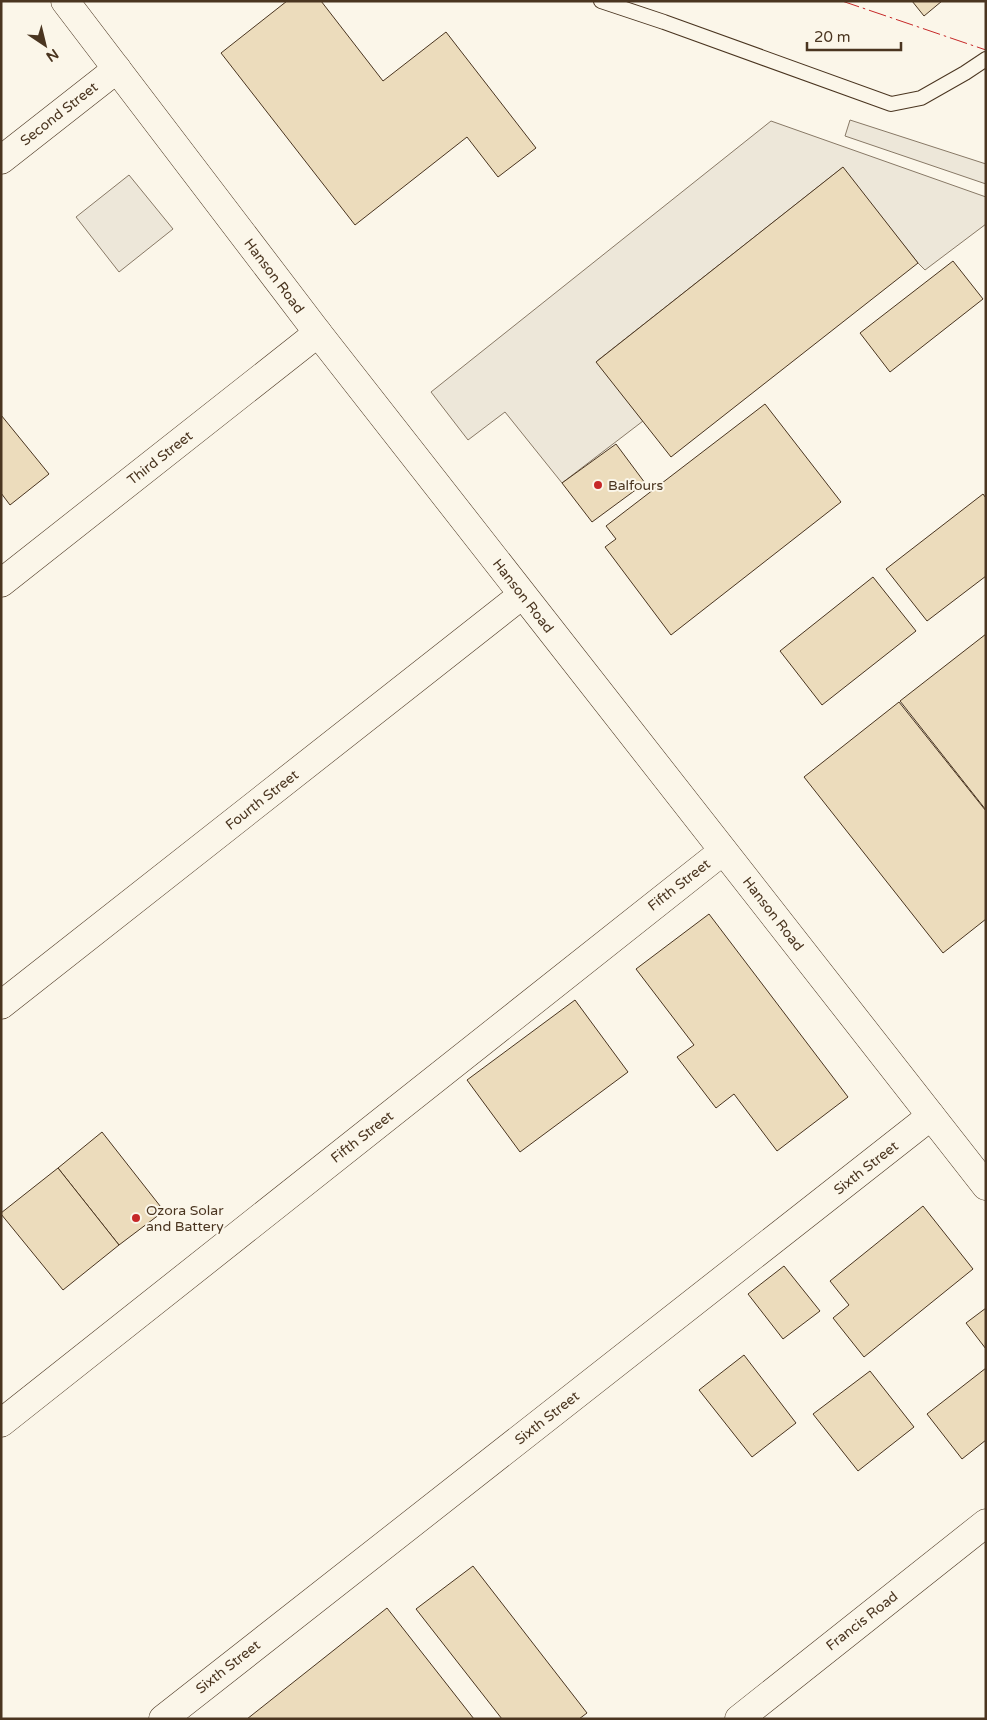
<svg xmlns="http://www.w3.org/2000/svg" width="987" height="1720" font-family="'Varela Round',sans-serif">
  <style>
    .parking { fill: #ede7d9; stroke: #887966 }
    .building { fill: #ecdcbc; stroke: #4a3520 }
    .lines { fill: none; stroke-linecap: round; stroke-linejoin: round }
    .lane-casing { stroke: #4a3520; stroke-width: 16 }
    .street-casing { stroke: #4a3520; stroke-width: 29 }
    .secondary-casing { stroke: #4a3520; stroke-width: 29 }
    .lane { stroke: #fbf6e9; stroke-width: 14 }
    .street { stroke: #fbf6e9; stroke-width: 28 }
    .secondary { stroke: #fbf6e9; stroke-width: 28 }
    .power { stroke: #c62828; stroke-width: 1; stroke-dasharray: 18 4 2.5 4; stroke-linecap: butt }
    .poi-dot { fill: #c62828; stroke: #fbf6e9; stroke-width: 2 }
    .labels { text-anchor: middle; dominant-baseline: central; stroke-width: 4; stroke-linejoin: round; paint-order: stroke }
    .street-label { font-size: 14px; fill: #4a3520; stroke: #fbf6e9 }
    .poi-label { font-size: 14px; fill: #4a3520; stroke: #fbf6e9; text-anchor: start }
  </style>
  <rect width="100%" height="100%" fill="#fbf6e9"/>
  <!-- parking -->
  <g class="parking">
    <polygon points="850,120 986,164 986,184 845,136"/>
    <polygon points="771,121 986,197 986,224 925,270 918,263 842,168 597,361 643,421 562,483 505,412 468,440 431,392"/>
    <polygon points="129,175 173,229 119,272 76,217"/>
  </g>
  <!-- building -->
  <g class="building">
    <polygon points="287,1 321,1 383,81 446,32 536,148 498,177 467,137 355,225 221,53"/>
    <polygon points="912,1 942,1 924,16"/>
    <polygon points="843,167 918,263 671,457 596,362"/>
    <polygon points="953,261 983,299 890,372 860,333"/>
    <polygon points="765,404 841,502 671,635 605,547 616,539 606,526"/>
    <polygon points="1,415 49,474 10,505 1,493"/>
    <polygon points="616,444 645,483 592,522 562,483"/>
    <polygon points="983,494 986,498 986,576 927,621 886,569"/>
    <polygon points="873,577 916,631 822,705 780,651"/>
    <polygon points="986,634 986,810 900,701"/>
    <polygon points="899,702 986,811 986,919 943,953 804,777"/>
    <polygon points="709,914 848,1097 777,1151 734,1094 716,1108 677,1057 694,1045 636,969"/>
    <polygon points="575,1000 628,1072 520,1152 467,1080"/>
    <polygon points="102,1132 164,1211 119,1245 58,1168"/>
    <polygon points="58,1168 119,1245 63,1290 1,1214 1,1213"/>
    <polygon points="923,1206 973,1269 864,1357 833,1318 849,1305 830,1281"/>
    <polygon points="784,1266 820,1311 783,1339 748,1294"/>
    <polygon points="986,1308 986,1349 966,1323"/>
    <polygon points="744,1355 796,1423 752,1457 699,1390"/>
    <polygon points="986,1368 986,1440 962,1459 927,1414"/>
    <polygon points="870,1371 914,1427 858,1471 813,1414"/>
    <polygon points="473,1566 587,1713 579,1719 502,1719 416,1609"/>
    <polygon points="387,1608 474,1719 247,1719"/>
  </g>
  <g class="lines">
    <defs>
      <polyline id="lane" points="601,1 664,22 891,104 921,98 965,73 986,59"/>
      <g id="street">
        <polyline points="1,160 117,69"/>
        <polyline points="1,583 318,333"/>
        <polyline points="1,1005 522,595"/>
        <polyline points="1,1423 723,851"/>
        <polyline points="163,1719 931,1116"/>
      </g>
      <g id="secondary">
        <polyline points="65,1 318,333 986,1186"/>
        <polyline points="739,1719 986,1523"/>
      </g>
    </defs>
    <!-- lane casing -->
    <use href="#lane" class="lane-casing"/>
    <!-- street casing -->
    <use href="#street" class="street-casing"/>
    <!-- secondary casing -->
    <use href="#secondary" class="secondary-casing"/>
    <!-- lane -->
    <use href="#lane" class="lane"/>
    <!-- street -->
    <use href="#street" class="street"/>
    <!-- secondary -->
    <use href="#secondary" class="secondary"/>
    <!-- power -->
    <polyline class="power" points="842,1 986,50"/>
  </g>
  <!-- markers -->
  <g class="poi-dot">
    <circle cx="598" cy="485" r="5"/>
    <circle cx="136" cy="1218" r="5"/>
  </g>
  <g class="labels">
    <!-- street labels -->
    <g class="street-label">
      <text transform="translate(59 114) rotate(-38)">Second Street</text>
      <text transform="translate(274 276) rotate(53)">Hanson Road</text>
      <text transform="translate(160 458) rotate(-38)">Third Street</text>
      <text transform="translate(523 596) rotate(52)">Hanson Road</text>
      <text transform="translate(262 800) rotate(-38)">Fourth Street</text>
      <text transform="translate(679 885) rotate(-38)">Fifth Street</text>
      <text transform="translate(773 914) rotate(52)">Hanson Road</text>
      <text transform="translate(362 1137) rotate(-38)">Fifth Street</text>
      <text transform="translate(866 1168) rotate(-38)">Sixth Street</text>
      <text transform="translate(547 1418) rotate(-38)">Sixth Street</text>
      <text transform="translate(862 1621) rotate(-38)">Francis Road</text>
      <text transform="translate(228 1667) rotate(-38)">Sixth Street</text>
    </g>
    <!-- poi labels -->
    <g class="poi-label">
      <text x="608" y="485">Balfours</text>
      <text x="146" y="1210">Ozora Solar<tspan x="146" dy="16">and Battery</tspan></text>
    </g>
  </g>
  <!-- border -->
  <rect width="987" height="1720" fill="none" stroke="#4a3520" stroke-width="5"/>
  <!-- north arrow -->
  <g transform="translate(45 45) rotate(145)" stroke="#fbf6e9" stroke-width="4" paint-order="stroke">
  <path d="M0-4L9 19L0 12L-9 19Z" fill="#4a3520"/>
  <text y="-8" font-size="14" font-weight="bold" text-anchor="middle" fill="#4a3520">N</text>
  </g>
  <!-- scale -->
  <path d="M807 42v8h94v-8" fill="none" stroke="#4a3520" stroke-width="2.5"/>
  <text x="814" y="42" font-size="15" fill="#4a3520" stroke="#fbf6e9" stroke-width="4" paint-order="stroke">20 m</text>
</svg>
